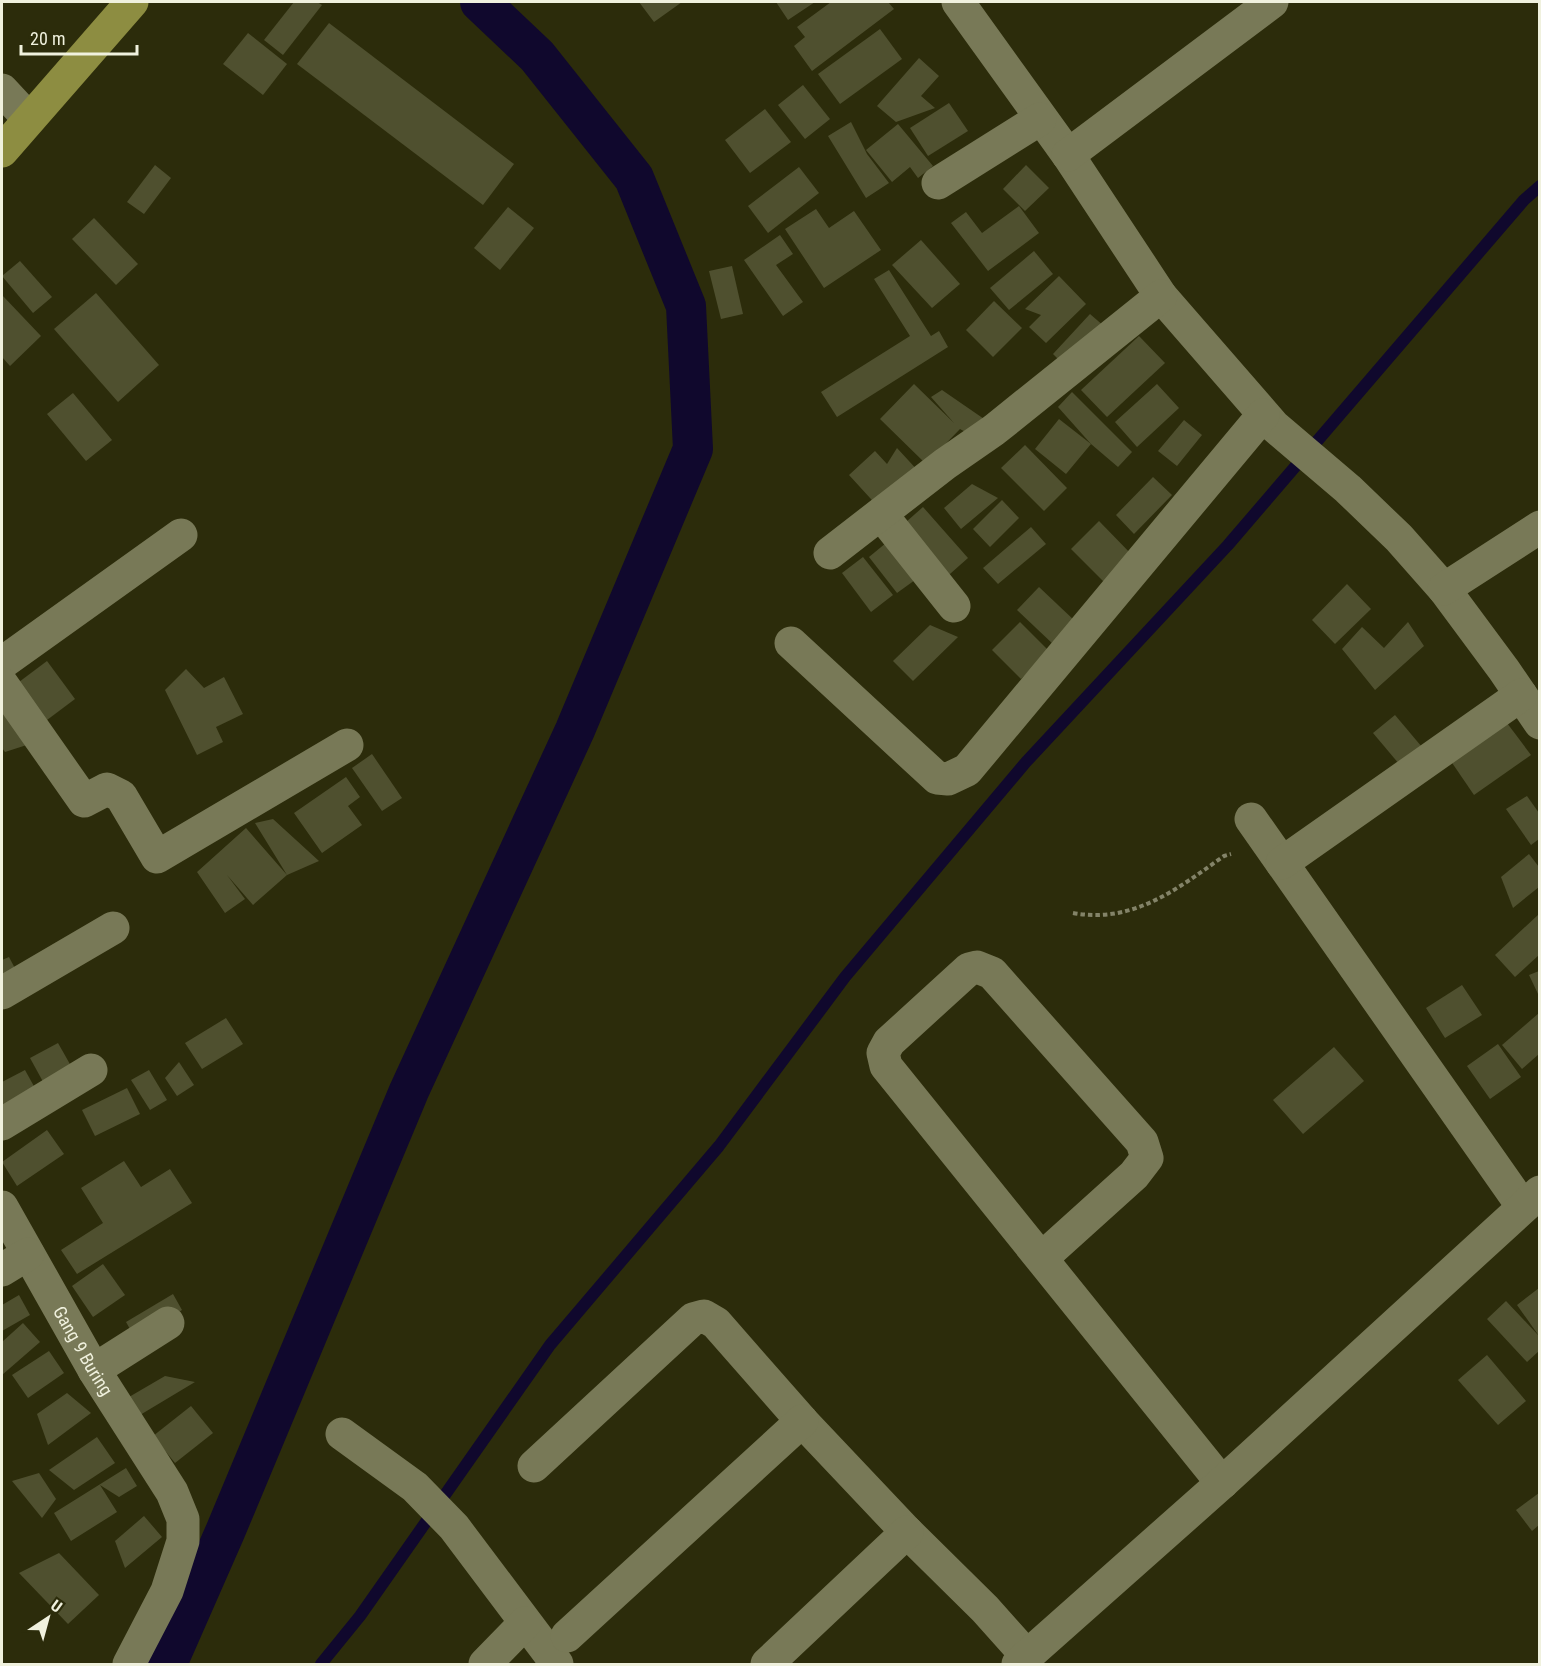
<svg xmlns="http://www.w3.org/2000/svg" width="1541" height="1666" font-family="'Roboto Condensed',sans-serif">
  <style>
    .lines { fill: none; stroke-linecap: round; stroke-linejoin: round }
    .stream { stroke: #10082d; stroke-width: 12 }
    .canal { stroke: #10082d; stroke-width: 40 }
    .building { fill: #4f502f }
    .path { stroke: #838368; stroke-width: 4; stroke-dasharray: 4.5 3; stroke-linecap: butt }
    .minor { stroke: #787957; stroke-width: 33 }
    .major { stroke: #8d8d41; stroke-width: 33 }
    .labels { text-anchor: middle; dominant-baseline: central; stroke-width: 5; stroke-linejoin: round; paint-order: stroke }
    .street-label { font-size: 18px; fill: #f0f1de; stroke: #2c2c0b }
  </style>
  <rect width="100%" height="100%" fill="#2c2c0b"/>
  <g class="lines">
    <!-- stream -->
    <polyline class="stream" points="321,1664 360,1616 550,1345 719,1146 845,977 1026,762 1228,545 1524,200 1540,186"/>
    <!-- canal -->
    <polyline class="canal" points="167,1664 225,1532 409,1091 575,730 693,449 686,306 634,178 537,56 480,2"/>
  </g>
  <!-- building -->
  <g class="building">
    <polygon points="294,2 317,2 322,5 283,55 264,40"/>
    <polygon points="639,2 682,2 654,22"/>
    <polygon points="776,2 815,2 788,20"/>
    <polygon points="831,2 888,2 894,9 812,71 794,46 805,37 797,27"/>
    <polygon points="329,23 514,164 483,205 297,64"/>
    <polygon points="880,29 902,59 840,104 818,74"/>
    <polygon points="248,33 287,64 263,95 223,64"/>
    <polygon points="919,58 939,76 921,96 935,108 896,122 877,106"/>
    <polygon points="803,85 830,119 805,139 778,105"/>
    <polygon points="949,103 968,131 928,156 910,128"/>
    <polygon points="765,109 791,142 750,173 725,140"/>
    <polygon points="851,122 867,154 889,183 866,198 828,136"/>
    <polygon points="898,124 933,166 918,178 910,167 892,182 866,150"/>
    <polygon points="155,165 171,178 144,214 127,202"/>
    <polygon points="1026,165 1049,188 1025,211 1003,189"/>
    <polygon points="799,167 819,193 768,233 748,206"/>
    <polygon points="1019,206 1039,233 988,271 951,223 966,212 982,233"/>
    <polygon points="508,207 534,228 500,270 474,248"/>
    <polygon points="816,209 829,228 854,211 881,250 824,288 785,229"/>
    <polygon points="94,218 138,264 116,285 72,239"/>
    <polygon points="780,235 793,254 776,265 803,302 783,316 744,260"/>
    <polygon points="921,240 960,284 932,308 892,265"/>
    <polygon points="1034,251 1053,274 1009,310 990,288"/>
    <polygon points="20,261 52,297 33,313 2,276"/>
    <polygon points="732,266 743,314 721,319 709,271"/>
    <polygon points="889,270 931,336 939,331 948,347 837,417 821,392 910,336 874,279"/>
    <polygon points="1059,276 1086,304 1046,343 1029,327 1041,315 1025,309"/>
    <polygon points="96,293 159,365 118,402 54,329"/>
    <polygon points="2,295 41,336 10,366 2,357"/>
    <polygon points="994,301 1022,328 993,357 966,330"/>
    <polygon points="1090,314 1105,327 1067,368 1053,354"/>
    <polygon points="1139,336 1165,363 1107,417 1081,390"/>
    <polygon points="914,384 954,423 931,397 942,390 987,421 969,434 960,429 926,464 880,419"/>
    <polygon points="1157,384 1179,408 1137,447 1115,422"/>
    <polygon points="1072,392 1132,452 1118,467 1091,444 1058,407"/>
    <polygon points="73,393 112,440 86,461 47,414"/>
    <polygon points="1059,419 1091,444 1066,474 1035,449"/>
    <polygon points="1184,420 1202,435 1177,466 1158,451"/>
    <polygon points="1025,445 1067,488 1044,511 1001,468"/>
    <polygon points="897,448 920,473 881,510 849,475 875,451 887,464"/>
    <polygon points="1153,477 1172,495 1134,534 1116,515"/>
    <polygon points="972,484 998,498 961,529 944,508"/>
    <polygon points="1002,500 1019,518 990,547 973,529"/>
    <polygon points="923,507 968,558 942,581 897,530"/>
    <polygon points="1099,521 1135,558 1107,585 1071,549"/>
    <polygon points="1031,527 1046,544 998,584 983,568"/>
    <polygon points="886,543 915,580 897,593 869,557"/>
    <polygon points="863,557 893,595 871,612 842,573"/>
    <polygon points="1347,584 1371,609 1335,644 1312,620"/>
    <polygon points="1039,587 1076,622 1054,645 1017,610"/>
    <polygon points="1020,622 1049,651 1021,679 992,650"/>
    <polygon points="1408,622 1424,646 1375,690 1342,649 1362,627 1384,648"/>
    <polygon points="930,625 958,637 913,681 893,661"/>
    <polygon points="47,661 75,699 39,726 11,688"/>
    <polygon points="186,669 204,688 224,677 243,714 216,727 223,742 197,755 165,690"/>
    <polygon points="2,703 33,743 5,752 2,748"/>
    <polygon points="1395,715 1427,753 1405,771 1373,733"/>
    <polygon points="1501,715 1531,755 1474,795 1446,754"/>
    <polygon points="372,754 402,798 382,811 352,768"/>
    <polygon points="346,777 360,797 348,806 362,825 322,853 294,813"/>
    <polygon points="1527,796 1539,813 1539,839 1531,845 1506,809"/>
    <polygon points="273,819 319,861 287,875 253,905 227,875 245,899 225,913 197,872 246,828 287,875 255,823"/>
    <polygon points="1529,854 1539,867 1539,887 1513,908 1501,877"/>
    <polygon points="1539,914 1539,955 1515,977 1495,955"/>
    <polygon points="9,957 18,974 2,986 2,960"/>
    <polygon points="1539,971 1539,996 1529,975"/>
    <polygon points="1462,985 1482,1015 1445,1038 1426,1008"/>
    <polygon points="1539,1013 1539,1054 1522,1069 1502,1045"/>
    <polygon points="226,1018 243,1044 202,1069 185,1043"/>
    <polygon points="58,1043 75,1073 47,1089 30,1058"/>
    <polygon points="1498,1044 1521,1077 1490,1099 1467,1066"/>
    <polygon points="1334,1047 1364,1081 1303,1134 1273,1100"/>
    <polygon points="179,1062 194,1085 177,1096 165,1078"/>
    <polygon points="25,1070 41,1099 2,1120 2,1082"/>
    <polygon points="149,1070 167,1100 150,1110 131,1080"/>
    <polygon points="127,1088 140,1114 95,1136 82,1110"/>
    <polygon points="47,1130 64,1154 17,1186 2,1162"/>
    <polygon points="124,1161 141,1187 170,1169 192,1203 77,1274 61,1250 103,1223 81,1188"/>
    <polygon points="103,1264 125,1295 93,1317 72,1286"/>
    <polygon points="1539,1288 1539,1351 1527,1362 1487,1319 1506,1301 1539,1336 1517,1305"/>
    <polygon points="173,1294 182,1310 135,1338 126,1322"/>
    <polygon points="19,1295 30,1315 2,1331 2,1305"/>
    <polygon points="23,1323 40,1342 2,1375 2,1342"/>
    <polygon points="49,1351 64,1373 28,1398 12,1375"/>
    <polygon points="1487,1355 1526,1401 1498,1425 1458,1380"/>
    <polygon points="165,1376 195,1382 140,1415 129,1397"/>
    <polygon points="67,1393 91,1413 48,1445 37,1414"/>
    <polygon points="191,1406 213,1433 175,1463 153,1436"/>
    <polygon points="97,1437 115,1463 74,1490 49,1470"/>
    <polygon points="126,1468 137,1486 119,1497 100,1485 117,1512 71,1541 54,1513"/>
    <polygon points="39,1473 56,1499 42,1518 12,1481"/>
    <polygon points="1539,1493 1539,1525 1532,1531 1516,1510"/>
    <polygon points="144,1516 162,1537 125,1568 115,1541"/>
    <polygon points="59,1553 99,1595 68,1624 19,1573"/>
  </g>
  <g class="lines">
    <!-- path -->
    <path class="path" d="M1073 913C1133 924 1177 889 1224 856L1231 854"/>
    <!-- minor -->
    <g class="minor">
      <polyline points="958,2 1068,155 1161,296 1274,426 1348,489 1399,538 1444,589 1504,670 1540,723"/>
      <polyline points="2,90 29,119"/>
      <polyline points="1068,155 1272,2"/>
      <polyline points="938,183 1040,119"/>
      <polyline points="881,514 954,606"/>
      <polyline points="830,553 945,464 994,430 1161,296"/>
      <polyline points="1444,589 1540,527"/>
      <polyline points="791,643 937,778 948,779 967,770 1263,415"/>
      <polyline points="2,663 181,535"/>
      <polyline points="2,684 84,801 107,789 121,796 157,857 347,745"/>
      <polyline points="1251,819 1523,1207"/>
      <polyline points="1282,863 1521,695"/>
      <polyline points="2,993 113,928"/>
      <polyline points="2,1124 91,1070"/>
      <path id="s1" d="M2 1207 94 1370 172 1492 183 1519V1541L167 1591 129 1664"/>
      <polyline points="1042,1258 1134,1175 1147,1158 1142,1142 992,973 977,967 969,969 889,1042 883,1053 886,1066 1222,1483"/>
      <polyline points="2,1270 28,1254"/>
      <polyline points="94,1370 168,1323"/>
      <polyline points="342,1434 415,1487 454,1527 557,1664"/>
      <polyline points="534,1466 693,1319 704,1316 716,1323 802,1421 907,1532 985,1609 1027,1656"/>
      <polyline points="567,1636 802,1421"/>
      <polyline points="485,1664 525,1623"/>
      <polyline points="767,1664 907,1532"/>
      <polyline points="1018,1664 1222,1483 1540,1192"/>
    </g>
    <!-- major -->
    <polyline class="major" points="2,151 132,2"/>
  </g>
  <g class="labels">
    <!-- street labels -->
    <g class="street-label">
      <text stroke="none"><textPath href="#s1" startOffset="165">Gang 9 Buring</textPath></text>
    </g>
  </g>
  <!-- border -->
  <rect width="1541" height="1666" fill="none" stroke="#f0f1de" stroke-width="6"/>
  <!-- north arrow -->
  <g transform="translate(48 1618) rotate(36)" stroke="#2c2c0b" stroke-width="4.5" paint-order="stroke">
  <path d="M0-4.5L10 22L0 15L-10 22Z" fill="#f0f1de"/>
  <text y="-9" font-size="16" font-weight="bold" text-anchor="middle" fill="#f0f1de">U</text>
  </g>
  <!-- scale -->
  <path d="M21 45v9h116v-9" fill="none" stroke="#f0f1de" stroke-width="3"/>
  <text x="30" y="45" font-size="18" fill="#f0f1de" stroke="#2c2c0b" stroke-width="4.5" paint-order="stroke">20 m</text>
</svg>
